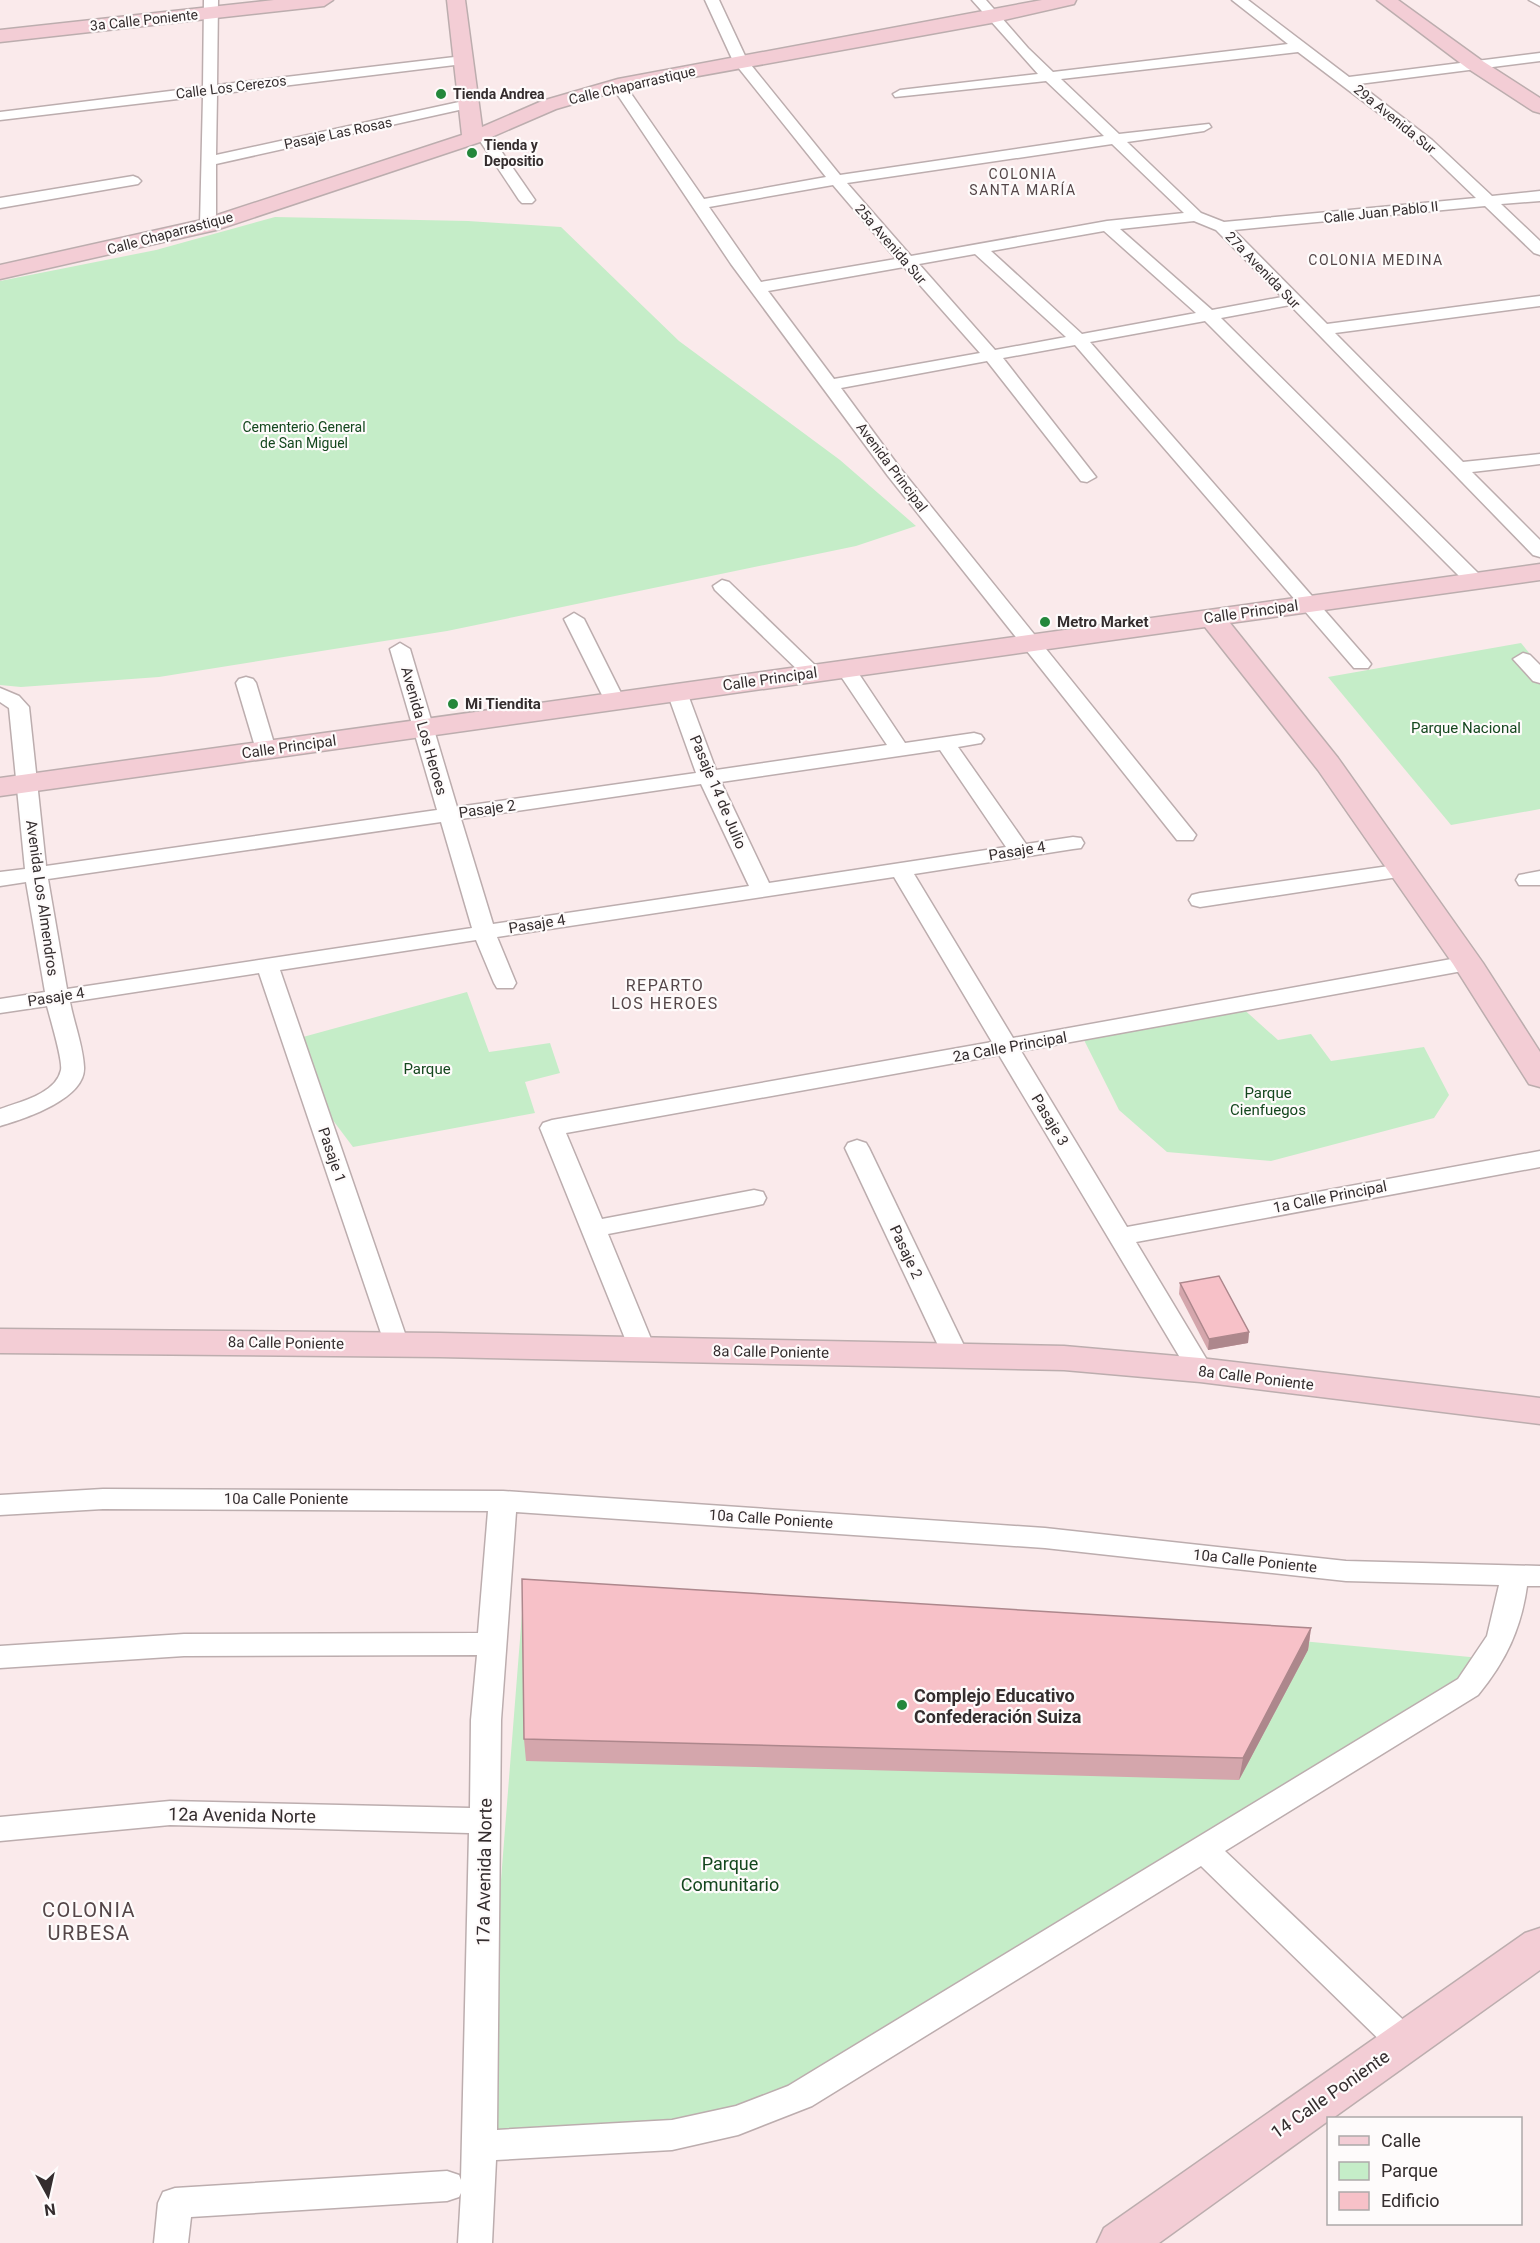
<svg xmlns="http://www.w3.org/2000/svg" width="1540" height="2243" font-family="Roboto,sans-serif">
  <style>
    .green { fill: #c5edc8 }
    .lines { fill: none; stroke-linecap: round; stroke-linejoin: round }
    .street-casing { stroke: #bcadae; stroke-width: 3 }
    .secondary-casing { stroke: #bcadae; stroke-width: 3 }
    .street { fill: #fff; fill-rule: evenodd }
    .secondary { fill: #f3cdd5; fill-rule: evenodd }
    .wall { fill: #d4a6ac }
    .shaded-wall { fill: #ad878c }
    .building { fill: #f7c1c8; stroke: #ad878c; stroke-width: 1.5 }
    .poi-dot { fill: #24873b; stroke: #fefbfb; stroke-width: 2 }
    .labels { text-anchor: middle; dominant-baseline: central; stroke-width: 4.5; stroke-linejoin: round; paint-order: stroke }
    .far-street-label { font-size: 14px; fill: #342d2e; stroke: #fefbfb }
    .far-poi-label { font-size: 14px; font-weight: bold; fill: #342d2e; stroke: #fefbfb; text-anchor: start }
    .far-neighbourhood-label { font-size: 14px; letter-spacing: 1.5px; fill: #544648; stroke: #fefbfb }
    .far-park-label { font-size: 14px; fill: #14471e; stroke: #fefbfb }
    .street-label { font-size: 15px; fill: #342d2e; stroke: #fefbfb }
    .poi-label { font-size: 15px; font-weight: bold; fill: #342d2e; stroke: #fefbfb; text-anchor: start }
    .park-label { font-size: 15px; fill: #14471e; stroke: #fefbfb }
    .neighbourhood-label { font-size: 16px; letter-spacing: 1.5px; fill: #544648; stroke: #fefbfb }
    .near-poi-label { font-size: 18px; font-weight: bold; fill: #342d2e; stroke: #fefbfb; text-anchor: start }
    .near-street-label { font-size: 18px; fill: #342d2e; stroke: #fefbfb }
    .near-park-label { font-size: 18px; fill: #14471e; stroke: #fefbfb }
    .near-neighbourhood-label { font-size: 20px; letter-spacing: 1.5px; fill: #544648; stroke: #fefbfb }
  </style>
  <rect width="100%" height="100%" fill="#faeaeb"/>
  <!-- green -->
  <g class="green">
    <polygon points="275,217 468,221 561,227 679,341 840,460 916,526 856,546 447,631 159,677 21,687 0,685 0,281 156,250"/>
    <polygon points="1521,643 1540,666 1540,809 1451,825 1328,677"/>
    <polygon points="467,992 489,1052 550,1043 560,1073 525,1082 535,1113 353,1147 326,1111 303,1037"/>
    <polygon points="1240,1006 1278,1040 1311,1034 1331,1061 1424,1047 1449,1095 1434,1118 1271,1161 1167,1152 1119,1110 1081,1034"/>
    <polygon points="860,1599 1491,1659 800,2096 672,2135 480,2146 523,1601 859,1647"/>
  </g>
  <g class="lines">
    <defs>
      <g id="street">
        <polygon points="204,0 218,0 217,85 463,56 470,60 463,64 217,94 216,155 468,100 475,104 468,108 216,164 216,225 208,230 200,225 203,96 0,120 0,112 203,87"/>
        <path d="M705 0H719L747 60 840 175 1104 136 1046 81 895 97 893 94 900 90 1038 74 972 0H986L1028 48 1053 72 1288 44 1232 0H1248L1349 77 1540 53V61L1359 84 1432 140 1492 196 1540 191V201L1501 204 1540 241V255L1534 253 1485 206 1234 230 1327 324 1540 296V306L1335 333 1463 462 1540 454V464L1472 472 1540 540V557L1533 555 1290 305 1221 318 1482 577 1484 581 1482 585H1468L1205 321 1090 342 1368 660 1371 664 1368 668H1354L1075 345 1003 358 1096 477 1087 482 1081 481 987 361 841 388 900 468 1196 835 1193 840H1177L888 476 731 264 611 85 618 81 623 82 704 199 826 177 733 61ZM1298 52 1422 146 1476 198 1224 222 1201 213 1127 142 1204 131 1211 127 1209 124 1119 134 1061 79ZM1112 144 1184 213 1107 221 911 256 847 183ZM833 185 896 259 761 282 709 207ZM1194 221 1216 230 1282 297 1212 310 1120 229ZM1104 231 1196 313 1082 334 991 251ZM975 254 1066 337 995 350 919 264ZM904 267 980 353 834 379 768 291Z"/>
        <polygon points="1529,0 1540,0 1540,6"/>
        <polygon points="483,131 488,132 535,200 532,203 522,203 519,200 476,135"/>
        <polygon points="133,176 138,178 141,181 138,184 0,208 0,198"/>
        <polygon points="722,580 729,582 819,669 822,673 819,677 805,677 715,590 713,586"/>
        <polygon points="574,613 584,619 625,701 622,705 608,705 605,701 564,619"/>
        <path d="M400 643 410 649 457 807 696 773 667 692 670 688H684L687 692 716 770 887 745 836 669 839 665H853L905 743 974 733 981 735 984 739 981 743 958 747 1026 844 1073 837 1081 838 1084 843 1081 848 1073 849 914 874 1013 1038 1468 956 1476 958 1479 963 1476 968 1468 970 1021 1051 1127 1227 1540 1151V1167L1136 1242 1213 1370 1209 1376 1200 1379 1191 1376 999 1055 566 1133 602 1219 754 1190 763 1192 766 1198 763 1204 754 1206 608 1234 656 1351 652 1357 643 1360 634 1357 630 1351 540 1128 543 1123 552 1120 992 1042 894 877 497 937 516 983 513 988H497L494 983 476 940 280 970 409 1345 405 1351 396 1354 387 1351 259 973 70 1002C74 1023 83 1046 84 1067 86 1099 24 1119 0 1126V1109C19 1102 56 1094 61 1070 63 1060 50 1018 47 1006L0 1013V999L45 992 26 882 0 886V872L25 869 9 708 0 702V688L19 696 29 707 46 866 437 810 390 649ZM940 750 1006 847 769 883 721 782ZM701 784 749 886 493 924 461 819ZM441 822 472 928 67 989 48 879Z"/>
        <polygon points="1523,653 1530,655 1540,665 1540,683 1533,681 1513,659"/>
        <polygon points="246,677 253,679 256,683 276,750 273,754 259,754 256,750 236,683 239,679"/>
        <polygon points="1403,864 1411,865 1414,870 1411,875 1200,907 1192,905 1189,900 1192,895 1200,893"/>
        <polygon points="1540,871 1540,885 1519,885 1516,880 1519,875"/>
        <polygon points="857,1140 866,1143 869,1148 969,1356 965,1362 956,1365 947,1362 943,1356 845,1148 848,1143"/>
        <path d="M103 1489 503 1491 1045 1528 1346 1561 1540 1566V1586H1527C1521 1629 1506 1661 1478 1695L1225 1851 1416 2032 1420 2042 1416 2052 1404 2056 1392 2052 1201 1866 812 2106 738 2135 672 2150 496 2160 492 2243H458L461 2193 459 2197 447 2201 191 2217 188 2243H154L158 2203 163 2192 175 2188 447 2171 459 2175 461 2180 469 1833 170 1825 0 1841V1817L170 1801 470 1808 471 1720 477 1655 184 1656 0 1668V1646L184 1634 478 1633 488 1511 103 1509 0 1515V1495ZM516 1512 1045 1548 1346 1581 1499 1585 1487 1636 1458 1679 788 2086 736 2106 672 2120 497 2130 501 1720Z"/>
      </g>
      <g id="secondary">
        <polygon points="274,0 333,0 324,6 0,42 0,30"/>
        <polygon points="447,0 465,0 482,127 542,101 618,79 1042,0 1076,0 1074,4 991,23 621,90 556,109 480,142 216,230 0,279 0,265 202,220 462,135"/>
        <polygon points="1377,0 1398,0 1481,60 1540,98 1540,113 1533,111 1467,68"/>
        <polygon points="1540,564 1540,580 1230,623 1338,758 1483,963 1540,1052 1540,1087 1529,1084 1453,964 1318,770 1205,627 0,796 0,778"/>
        <polygon points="0,1329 440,1333 1064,1346 1200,1358 1540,1398 1540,1424 1200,1382 1064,1370 440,1357 0,1353"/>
        <polygon points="1540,1928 1540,1970 1333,2118 1328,2118 1328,2121 1159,2243 1097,2243 1104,2228 1525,1933"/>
      </g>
    </defs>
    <!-- street casing -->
    <use href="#street" class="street-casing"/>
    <!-- secondary casing -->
    <use href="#secondary" class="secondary-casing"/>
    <!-- street -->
    <use href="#street" class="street"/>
    <!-- secondary -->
    <use href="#secondary" class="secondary"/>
  </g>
  <!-- wall -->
  <g class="wall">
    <polygon points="1180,1283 1249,1332 1248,1343 1208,1350 1179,1294"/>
    <polygon points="1311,1628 1308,1650 1239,1780 526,1761 524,1739"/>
  </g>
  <!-- shaded-wall -->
  <g class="shaded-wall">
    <polygon points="1249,1332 1248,1343 1208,1350 1209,1339"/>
    <polygon points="1311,1628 1308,1650 1239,1780 1243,1758"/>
  </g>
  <!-- building -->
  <g class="building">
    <polygon points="1219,1276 1249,1332 1209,1339 1180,1283"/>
    <polygon points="522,1579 1311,1628 1243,1758 524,1739"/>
  </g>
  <!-- markers -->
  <g class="poi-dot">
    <circle cx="441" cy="94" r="6"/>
    <circle cx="472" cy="153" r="6"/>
    <circle cx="1045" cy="622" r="6"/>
    <circle cx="453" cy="704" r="6"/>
    <circle cx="902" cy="1705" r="6"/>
  </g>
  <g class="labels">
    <!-- far-street labels -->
    <g class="far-street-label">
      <text transform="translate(144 20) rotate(-6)">3a Calle Poniente</text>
      <text transform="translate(632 85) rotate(-13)">Calle Chaparrastique</text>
      <text transform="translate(231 87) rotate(-7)">Calle Los Cerezos</text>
      <text transform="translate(1395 119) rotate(39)">29a Avenida Sur</text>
      <text transform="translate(338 133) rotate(-12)">Pasaje Las Rosas</text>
      <text transform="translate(1381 212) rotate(-6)">Calle Juan Pablo II</text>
      <text transform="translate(170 233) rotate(-15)">Calle Chaparrastique</text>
      <text transform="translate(891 244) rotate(49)">25a Avenida Sur</text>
      <text transform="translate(1263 270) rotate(46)">27a Avenida Sur</text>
      <text transform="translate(892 467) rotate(53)">Avenida Principal</text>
    </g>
    <!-- far-poi labels -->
    <g class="far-poi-label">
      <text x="453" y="94">Tienda Andrea</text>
      <text x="484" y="145">Tienda y<tspan x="484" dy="16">Depositio</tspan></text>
    </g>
    <!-- far-neighbourhood labels -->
    <g class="far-neighbourhood-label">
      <text x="1023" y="174">COLONIA<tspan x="1023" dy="16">SANTA MARÍA</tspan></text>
      <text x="1376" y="260">COLONIA MEDINA</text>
    </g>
    <!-- far-park labels -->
    <g class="far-park-label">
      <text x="304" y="427">Cementerio General<tspan x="304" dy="16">de San Miguel</tspan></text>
    </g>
    <!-- street labels -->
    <g class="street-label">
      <text transform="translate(1251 612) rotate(-8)">Calle Principal</text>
      <text transform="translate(770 679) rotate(-8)">Calle Principal</text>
      <text transform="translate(424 731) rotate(74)">Avenida Los Heroes</text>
      <text transform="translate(289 747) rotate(-8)">Calle Principal</text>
      <text transform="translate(718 792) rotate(67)">Pasaje 14 de Julio</text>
      <text transform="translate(487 809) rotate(-8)">Pasaje 2</text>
      <text transform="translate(1017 851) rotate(-9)">Pasaje 4</text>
      <text transform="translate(42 898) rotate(82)">Avenida Los Almendros</text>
      <text transform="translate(537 924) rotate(-9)">Pasaje 4</text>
      <text transform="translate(56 997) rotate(-9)">Pasaje 4</text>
      <text transform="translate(1010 1047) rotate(-10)">2a Calle Principal</text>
      <text transform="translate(1050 1120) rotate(59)">Pasaje 3</text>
      <text transform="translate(332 1155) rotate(71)">Pasaje 1</text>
      <text transform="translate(1330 1197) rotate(-11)">1a Calle Principal</text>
      <text transform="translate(906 1252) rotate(65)">Pasaje 2</text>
      <text transform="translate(286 1343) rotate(1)">8a Calle Poniente</text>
      <text transform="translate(771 1352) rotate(1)">8a Calle Poniente</text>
      <text transform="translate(1256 1378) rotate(7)">8a Calle Poniente</text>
      <text x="286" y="1499">10a Calle Poniente</text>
      <text transform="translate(771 1519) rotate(4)">10a Calle Poniente</text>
      <text transform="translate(1255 1561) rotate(6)">10a Calle Poniente</text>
    </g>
    <!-- poi labels -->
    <g class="poi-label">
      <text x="1057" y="622">Metro Market</text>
      <text x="465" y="704">Mi Tiendita</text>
    </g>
    <!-- park labels -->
    <g class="park-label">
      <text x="1466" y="728">Parque Nacional</text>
      <text x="427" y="1069">Parque</text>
      <text x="1268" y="1093">Parque<tspan x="1268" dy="17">Cienfuegos</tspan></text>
    </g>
    <!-- neighbourhood labels -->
    <g class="neighbourhood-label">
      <text x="665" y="985">REPARTO<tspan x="665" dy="18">LOS HEROES</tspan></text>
    </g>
    <!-- near-poi labels -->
    <g class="near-poi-label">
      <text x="914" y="1695">Complejo Educativo<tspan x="914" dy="21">Confederación Suiza</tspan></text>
    </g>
    <!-- near-street labels -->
    <g class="near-street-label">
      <text transform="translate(242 1815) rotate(1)">12a Avenida Norte</text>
      <text transform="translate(484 1872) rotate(-89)">17a Avenida Norte</text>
      <text transform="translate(1330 2094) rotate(-35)">14 Calle Poniente</text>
    </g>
    <!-- near-park labels -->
    <g class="near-park-label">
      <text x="730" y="1863">Parque<tspan x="730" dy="21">Comunitario</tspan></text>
    </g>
    <!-- near-neighbourhood labels -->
    <g class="near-neighbourhood-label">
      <text x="89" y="1910">COLONIA<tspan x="89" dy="23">URBESA</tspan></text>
    </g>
  </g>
  <!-- legend -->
  <rect x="1327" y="2117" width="195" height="108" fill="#fefbfb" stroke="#ada9a9" stroke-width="1.5"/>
  <rect x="1339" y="2136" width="30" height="9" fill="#f3cdd5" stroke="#ada9a9" stroke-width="1.5"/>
  <text x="1381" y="2147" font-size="18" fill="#342d2e">Calle</text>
  <rect x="1339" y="2162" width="30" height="18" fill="#c5edc8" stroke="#ada9a9" stroke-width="1.5"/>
  <text x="1381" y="2177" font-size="18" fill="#342d2e">Parque</text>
  <rect x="1339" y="2192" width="30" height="18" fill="#f7c1c8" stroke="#ada9a9" stroke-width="1.5"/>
  <text x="1381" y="2207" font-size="18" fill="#342d2e">Edificio</text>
  <!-- north arrow -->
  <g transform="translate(48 2195) rotate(172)" stroke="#fefbfb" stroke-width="4.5" paint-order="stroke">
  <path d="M0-4.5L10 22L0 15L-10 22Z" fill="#342d2e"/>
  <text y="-9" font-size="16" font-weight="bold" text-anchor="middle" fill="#342d2e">N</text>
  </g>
</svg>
